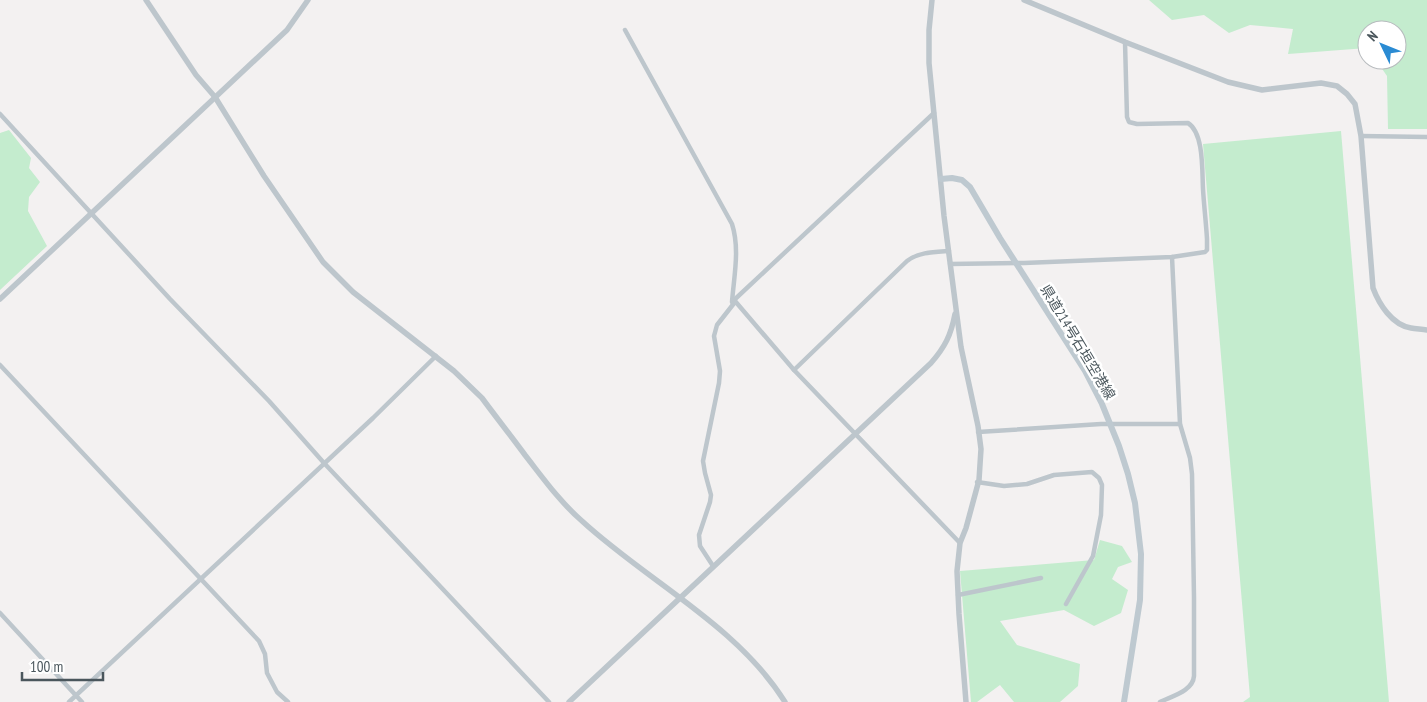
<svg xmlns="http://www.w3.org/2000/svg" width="1427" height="702" font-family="'PT Sans Narrow','Noto Sans JP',sans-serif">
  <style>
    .green { fill: #c4ecce }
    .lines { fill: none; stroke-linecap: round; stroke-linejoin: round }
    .minor { stroke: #bdc6cc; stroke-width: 4.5 }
    .tertiary { stroke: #bdc6cc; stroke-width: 5.5 }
    .secondary { stroke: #bec9d0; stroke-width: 6 }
    .labels { text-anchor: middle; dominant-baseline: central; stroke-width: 5; stroke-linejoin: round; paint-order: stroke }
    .street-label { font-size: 14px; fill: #4a565c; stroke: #fff }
  </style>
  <rect width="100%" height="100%" fill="#f3f1f1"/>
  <!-- green -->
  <g class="green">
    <polygon points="1149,0 1427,0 1427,129 1388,129 1387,76 1376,60 1397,60 1397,30 1367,30 1367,48 1288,54 1293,29 1250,25 1229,33 1204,15 1172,20"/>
    <polygon points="9,130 31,158 29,168 40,182 29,197 28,211 47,246 0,290 0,133"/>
    <polygon points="1341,131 1389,702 1243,702 1250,697 1203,144"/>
    <polygon points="1100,540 1122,546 1132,562 1118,567 1112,579 1128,590 1121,613 1094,626 1064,610 1000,621 1017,645 1080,664 1078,686 1060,702 1014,702 1000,685 977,702 971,702 960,571 1094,560"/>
  </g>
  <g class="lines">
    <!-- minor -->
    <g class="minor">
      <path d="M625 30 732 224C740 249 734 276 732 302"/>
      <polyline points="0,114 170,299 269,401 324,463 549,702"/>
      <polyline points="1361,136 1427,137"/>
      <path d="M950 264 1024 263 1172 257 1205 252 1207 250V239C1206 222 1204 206 1203 189 1202 171 1204 133 1188 123L1137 124 1129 122 1127 117 1125 42"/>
      <polyline points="733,301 934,113"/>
      <polyline points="735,301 794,370 960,543"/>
      <polyline points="0,365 259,641 265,654 267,673 277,692 288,702"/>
      <path d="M794 370 907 261C919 252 934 252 949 251"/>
      <polyline points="978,432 1101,424 1180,424"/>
      <polyline points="977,482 1004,486 1027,484 1054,475 1092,472 1099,478 1102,485 1101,515 1093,556 1066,604"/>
      <polyline points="713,566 700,546 699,535 710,502 711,495 705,473 703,461 719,383 720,371 714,336 717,325 735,302"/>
      <polyline points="958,595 1041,578"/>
      <polyline points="0,613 82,702"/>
      <polyline points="69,702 373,418 436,356"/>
      <path d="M1160 702C1172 696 1193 691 1194 676V598L1192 474 1190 458 1180 424 1172 257"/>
    </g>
    <!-- tertiary -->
    <g class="tertiary">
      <path d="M146 0 196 75 215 97 264 176 323 262 353 292 454 371 482 398C496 417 511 436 525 455 543 478 560 502 582 521 647 581 737 625 785 702"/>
      <polyline points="932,0 929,30 929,63 944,216 961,347 978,426 981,449 979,480 966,528 960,543 957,571 959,614 966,702"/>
      <path d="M1024 0 1125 42 1228 82 1262 90 1321 83 1337 86 1347 94 1355 104 1361 136 1373 288C1379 304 1392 325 1411 328 1416 329 1422 329 1427 330"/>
      <polyline points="0,299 287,30 308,0"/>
      <path d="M569 702 931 363C945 347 951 335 955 314"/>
    </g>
    <!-- secondary -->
    <polyline class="secondary" points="941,179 952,178 962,180 970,187 1000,238 1085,371 1102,404 1119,446 1128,474 1135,503 1141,554 1140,600 1124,702"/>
  </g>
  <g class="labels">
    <!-- street labels -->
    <g class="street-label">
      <text transform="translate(1078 342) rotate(59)">県道214号石垣空港線</text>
    </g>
  </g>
  <!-- north arrow -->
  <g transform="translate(1382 45) rotate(313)"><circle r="24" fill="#ffffff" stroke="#b7bbbe"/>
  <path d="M0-4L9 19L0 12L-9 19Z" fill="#2a8bd3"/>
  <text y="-8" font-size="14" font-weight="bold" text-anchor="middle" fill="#4a565c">N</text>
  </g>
  <!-- scale -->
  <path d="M22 672v8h81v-8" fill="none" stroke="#4a565c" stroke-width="2.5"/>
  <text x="30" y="672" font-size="15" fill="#4a565c" stroke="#ffffff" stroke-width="4" paint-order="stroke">100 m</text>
</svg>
